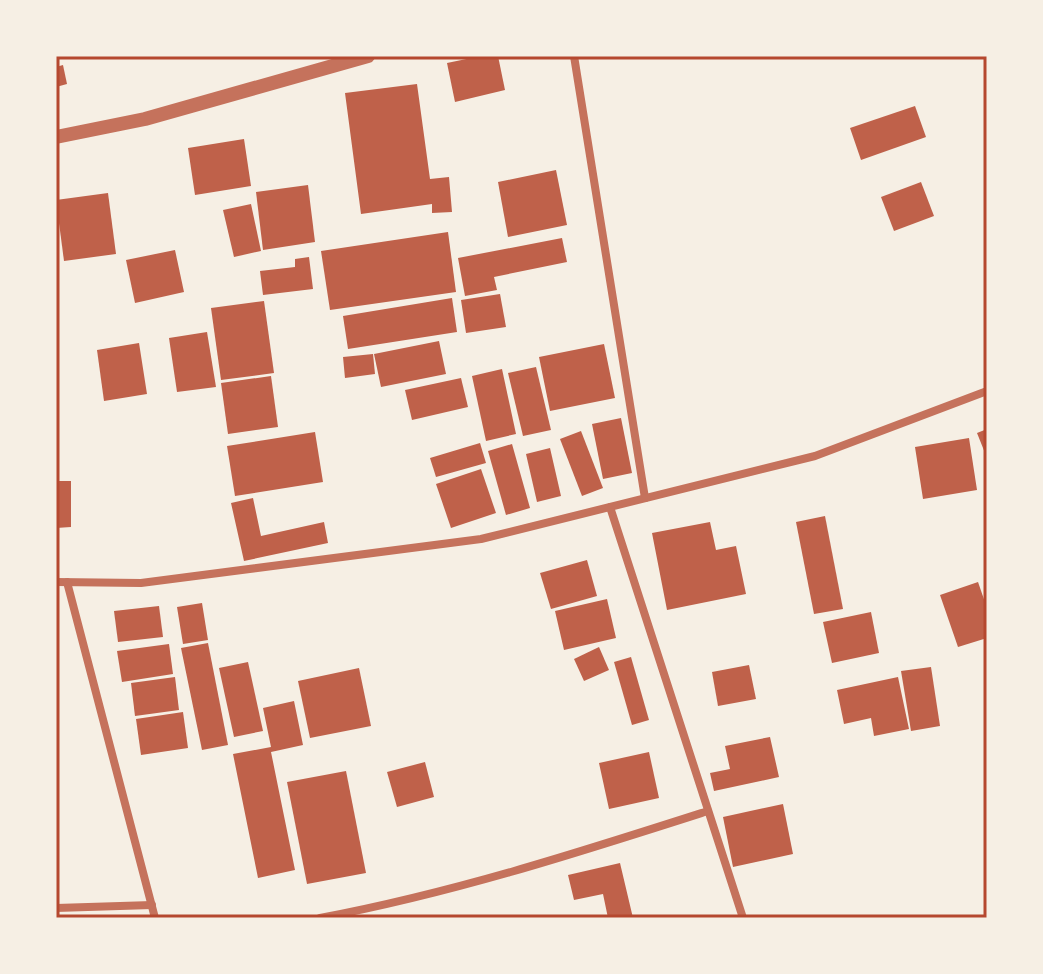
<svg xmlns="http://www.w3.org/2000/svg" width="1043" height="974" font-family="Barlow,sans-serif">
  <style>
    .building { fill: #bf614a }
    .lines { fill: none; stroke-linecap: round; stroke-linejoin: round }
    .minor { stroke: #c5725c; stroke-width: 8 }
    .tertiary { stroke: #c5725c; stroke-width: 14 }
    .neatline { fill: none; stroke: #b5482f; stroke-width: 3 }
  </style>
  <rect width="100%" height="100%" fill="#f6efe4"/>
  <!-- building -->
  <g class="building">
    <polygon points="481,56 498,56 505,90 455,102 447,63"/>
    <polygon points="63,65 67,84 56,87 56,67"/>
    <polygon points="417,84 430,179 449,177 452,212 432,213 432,204 361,214 345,93"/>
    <polygon points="915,106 926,137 861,160 850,128"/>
    <polygon points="244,139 251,186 195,195 188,148"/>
    <polygon points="556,170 567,225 508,237 498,182"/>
    <polygon points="921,182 934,216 894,231 881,197"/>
    <polygon points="308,185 315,242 263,250 256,192"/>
    <polygon points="108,193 116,254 64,261 56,200"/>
    <polygon points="251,204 261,251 234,257 223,210"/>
    <polygon points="448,232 456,292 330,310 321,251"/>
    <polygon points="562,238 567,262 494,277 497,290 465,296 458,258"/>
    <polygon points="175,250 184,292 135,303 126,260"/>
    <polygon points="309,257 313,289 263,295 260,271 295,267 295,259"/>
    <polygon points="500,294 506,327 466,333 461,300"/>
    <polygon points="452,298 457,332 348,349 343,316"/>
    <polygon points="264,301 274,373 221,380 211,308"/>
    <polygon points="207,332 216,387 177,392 169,338"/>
    <polygon points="439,341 446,374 381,387 374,354"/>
    <polygon points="139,343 147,394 104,401 97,350"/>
    <polygon points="604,344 615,398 550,411 539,357"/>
    <polygon points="373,354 375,374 345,378 343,357"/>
    <polygon points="536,367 551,430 523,436 508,373"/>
    <polygon points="502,369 516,434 486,441 472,376"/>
    <polygon points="271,376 278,427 228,434 221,383"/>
    <polygon points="461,378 468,407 412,420 405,390"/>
    <polygon points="621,418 632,473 603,479 592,424"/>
    <polygon points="987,429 987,458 977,433"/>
    <polygon points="581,431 603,488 582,496 560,439"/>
    <polygon points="315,432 323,482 235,496 227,446"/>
    <polygon points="969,438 977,490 923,499 915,447"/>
    <polygon points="480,443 486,463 436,477 430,458"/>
    <polygon points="512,444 530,508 506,515 488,451"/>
    <polygon points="550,448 561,496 537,502 526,454"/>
    <polygon points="481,469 496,513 451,528 436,484"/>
    <polygon points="56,481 71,481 71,527 56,528"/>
    <polygon points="253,498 261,536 324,522 328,543 244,561 231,503"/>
    <polygon points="825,516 843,609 814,614 796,522"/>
    <polygon points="710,522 716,550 736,546 746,594 667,610 652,533"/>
    <polygon points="587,560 597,596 551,609 540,573"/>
    <polygon points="978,582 987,608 987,638 958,647 940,595"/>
    <polygon points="607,599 616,638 564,650 555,611"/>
    <polygon points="202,603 208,640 183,644 177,607"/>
    <polygon points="159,606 163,637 118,642 114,611"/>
    <polygon points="871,612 879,653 832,663 823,622"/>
    <polygon points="208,643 228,745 202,750 181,648"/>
    <polygon points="169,644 173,674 122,682 117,651"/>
    <polygon points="599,647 609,670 584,681 574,659"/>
    <polygon points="631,657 649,720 632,725 614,662"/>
    <polygon points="248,662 263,731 234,737 219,668"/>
    <polygon points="749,665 756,699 718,706 712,672"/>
    <polygon points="931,667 940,726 911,731 901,671"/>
    <polygon points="359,668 371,726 310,738 298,681"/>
    <polygon points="175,677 179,710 135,716 131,683"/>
    <polygon points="898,677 909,729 874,736 871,718 844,724 837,690"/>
    <polygon points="294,701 303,745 271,752 295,870 258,878 233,754 271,747 263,708"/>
    <polygon points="183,712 188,748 141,755 136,719"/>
    <polygon points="770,737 779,777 714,791 710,773 730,769 725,746"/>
    <polygon points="649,752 659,798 609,809 599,763"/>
    <polygon points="425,762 434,797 397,807 387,772"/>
    <polygon points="346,771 366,873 307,884 287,782"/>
    <polygon points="783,804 793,854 733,867 723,817"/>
    <polygon points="620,863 633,918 608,918 603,894 574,900 568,875"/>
  </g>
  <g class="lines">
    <!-- minor -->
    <g class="minor">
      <polyline points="574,56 645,498"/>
      <polyline points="610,507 743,918"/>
      <polyline points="56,582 141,583 481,539 815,456 987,391"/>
      <polyline points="67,582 155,918"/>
      <polyline points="56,908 152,905"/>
      <path d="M320 918C453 893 580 852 708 811"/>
    </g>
    <!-- tertiary -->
    <polyline class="tertiary" points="56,137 145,119 368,56"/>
  </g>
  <!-- border -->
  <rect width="1043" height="974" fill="none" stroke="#f6efe4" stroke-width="116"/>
  <rect x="58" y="58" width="927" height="858" class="neatline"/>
</svg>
